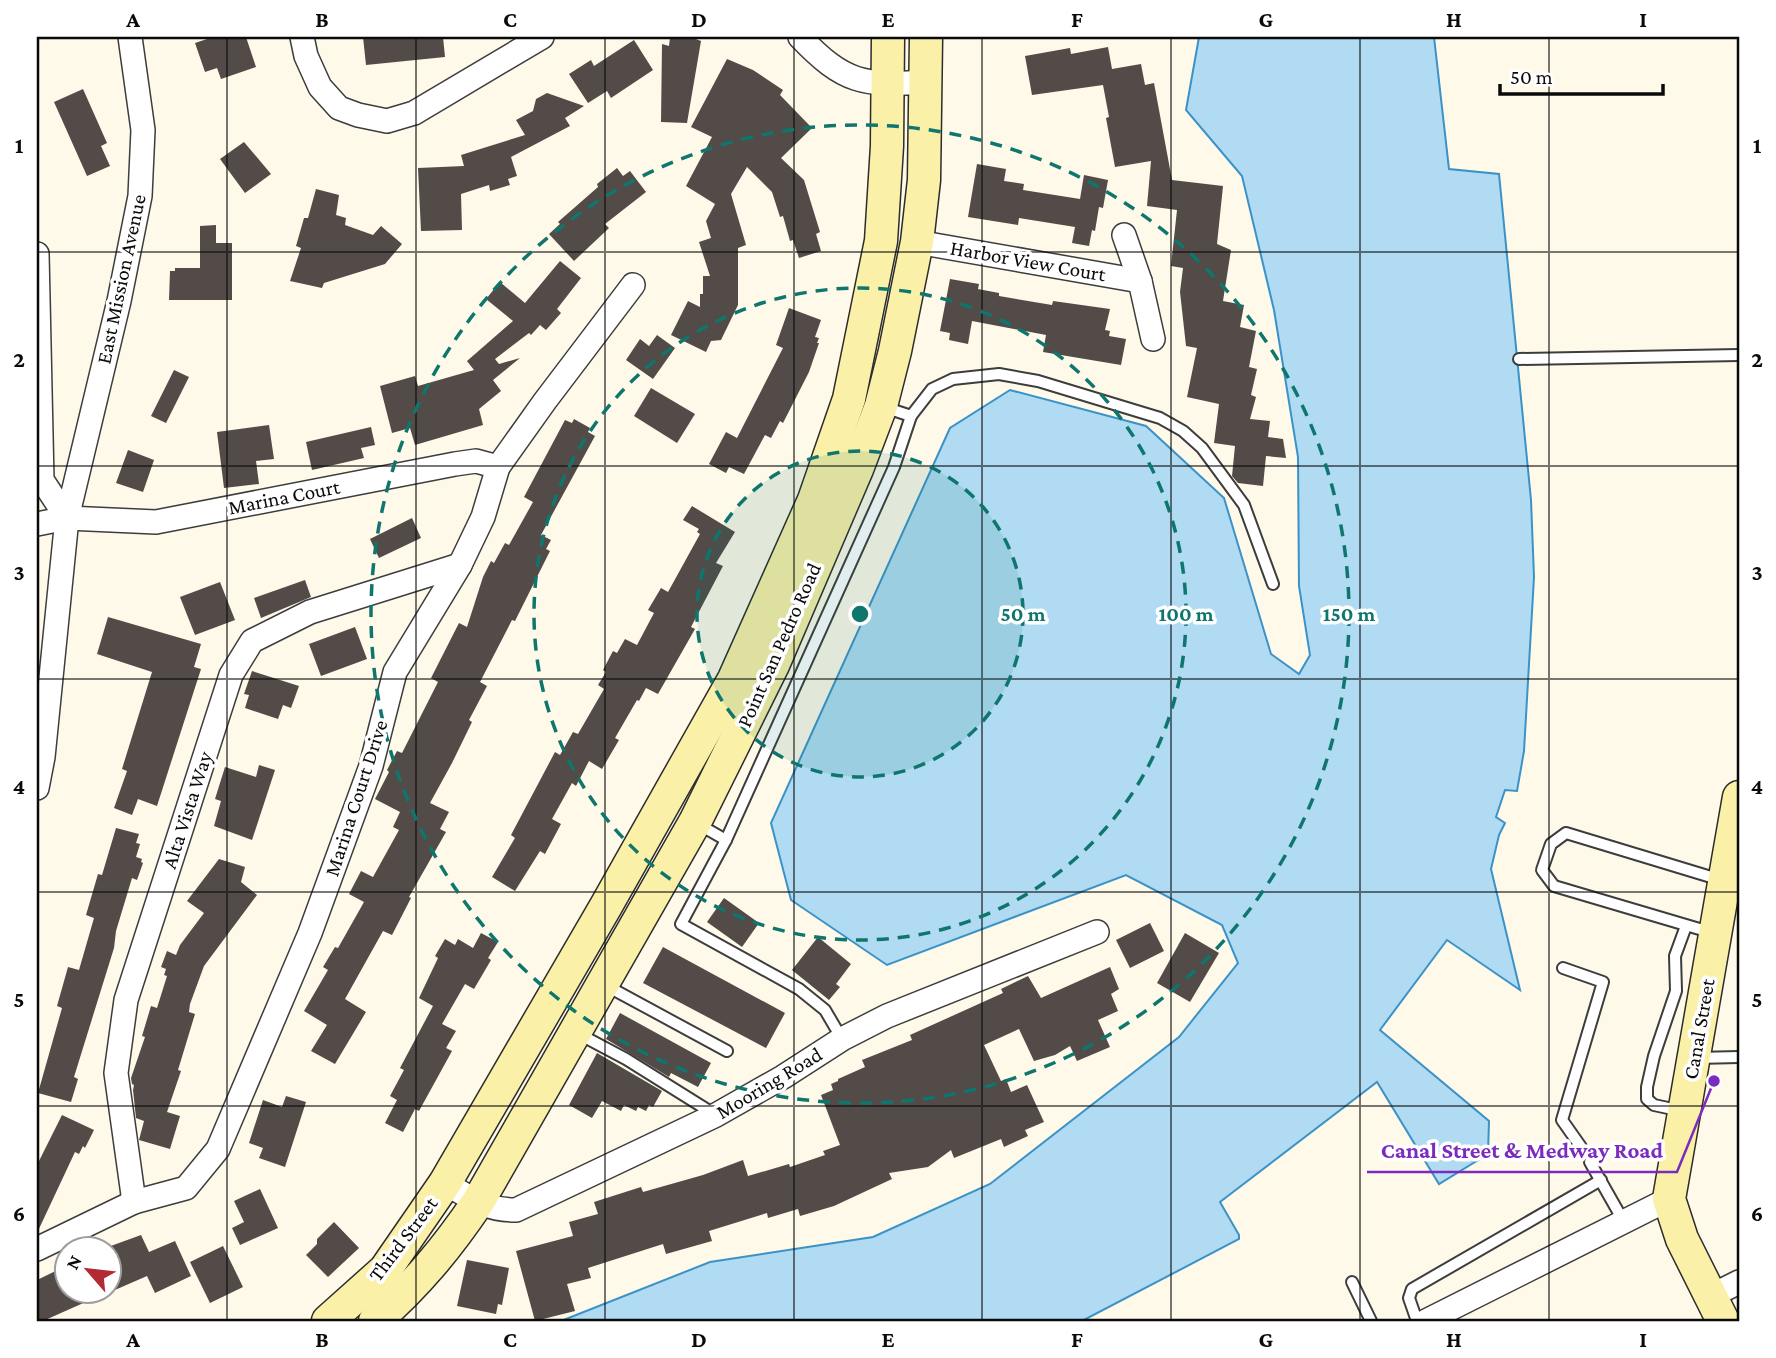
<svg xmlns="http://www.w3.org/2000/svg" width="1776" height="1358" font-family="'Crimson Pro',serif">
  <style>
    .water { fill: #b0dbf3; stroke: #3b92c6; stroke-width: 2 }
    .building { fill: #524b47 }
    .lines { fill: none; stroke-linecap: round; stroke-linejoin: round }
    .lane-casing { stroke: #3d3d3d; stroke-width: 14 }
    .street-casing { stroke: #3d3d3d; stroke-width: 26 }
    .secondary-casing { stroke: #2c2c2c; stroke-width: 35 }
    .lane { stroke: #fff; stroke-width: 10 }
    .street { stroke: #fff; stroke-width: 23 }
    .secondary { stroke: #fbf0a7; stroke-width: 32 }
    .grid { fill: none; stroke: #0a0a0a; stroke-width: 2; stroke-opacity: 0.55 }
    .ring { fill: none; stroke: #0f766e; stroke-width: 3.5; stroke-dasharray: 12 9 }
    .labels { text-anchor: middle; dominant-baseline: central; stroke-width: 7; stroke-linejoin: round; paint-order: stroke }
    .street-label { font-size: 21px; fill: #0a0a0a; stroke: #fff }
    .centre { fill: #0f766e; stroke: #fff; stroke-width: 3.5 }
    .ring-label { font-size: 21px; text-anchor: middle; font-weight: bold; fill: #0f766e; stroke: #fff; stroke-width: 7; stroke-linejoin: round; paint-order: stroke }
    .leader { fill: none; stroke: #7b2cbf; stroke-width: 2.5 }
    .callout-dot { fill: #7b2cbf; stroke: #fff; stroke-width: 2.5 }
    .callout-label { font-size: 23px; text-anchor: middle; font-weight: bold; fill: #7b2cbf; stroke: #fff; stroke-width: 7; stroke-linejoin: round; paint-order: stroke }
    .neatline { fill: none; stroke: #0a0a0a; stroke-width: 2.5 }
    .grid-label { font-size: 23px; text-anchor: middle; font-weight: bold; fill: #0a0a0a }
  </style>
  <rect width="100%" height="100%" fill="#fef9e9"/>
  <!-- water -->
  <polygon class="water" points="1199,37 1434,37 1449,169 1499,174 1531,500 1534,577 1524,751 1517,791 1505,790 1496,817 1505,823 1499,835 1491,869 1520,990 1447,940 1380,1030 1489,1121 1488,1154 1439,1184 1377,1082 1220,1202 1239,1235 1239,1239 1082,1321 561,1321 710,1262 873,1237 990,1184 1179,1037 1238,963 1222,925 1126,875 887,965 791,900 771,823 950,428 1010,390 1146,426 1224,498 1271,654 1299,674 1310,655 1299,586 1298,457 1274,310 1242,176 1186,110"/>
  <!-- building -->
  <g class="building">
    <polygon points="213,37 246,37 256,67 221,79 217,68 205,72 195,43"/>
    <polygon points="363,37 443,37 445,57 366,65"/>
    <polygon points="670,37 696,37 696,39 701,41 687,123 661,122 662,44 669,46"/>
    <polygon points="634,40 653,70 611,98 607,91 588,103 569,74 591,60 594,66"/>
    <polygon points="1108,47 1112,69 1141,64 1145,85 1154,83 1172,180 1223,186 1217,244 1231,250 1223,301 1244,305 1240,327 1256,331 1249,367 1257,369 1251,395 1256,397 1250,419 1270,421 1268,437 1283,439 1286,458 1266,456 1263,486 1238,483 1232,476 1235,446 1214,443 1219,404 1187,397 1197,348 1186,346 1180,292 1183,268 1171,266 1177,210 1147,206 1151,161 1115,167 1106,118 1109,117 1103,85 1032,95 1025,56 1070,48 1071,54"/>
    <polygon points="727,59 753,70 783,90 780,95 812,128 781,158 804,180 820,232 816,234 821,251 799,258 793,240 790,241 783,216 780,217 772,192 747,167 731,194 746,245 738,248 738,305 721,340 711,341 706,352 671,335 688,301 700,307 700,294 703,294 703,276 710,276 699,242 711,238 706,221 715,204 686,186 712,137 691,127"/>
    <polygon points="83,89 107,143 101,146 110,166 87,176 54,102"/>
    <polygon points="547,93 584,106 565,118 570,126 511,157 517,176 508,179 510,185 490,191 489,185 461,194 462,230 421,231 418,168 464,166 461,155 525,135 516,120 533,111 536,99"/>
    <polygon points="244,142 271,174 245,193 220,159"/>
    <polygon points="977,164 1006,169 1004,181 1024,184 1023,190 1080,199 1084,175 1108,180 1103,208 1099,207 1095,231 1092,230 1089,246 1072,243 1075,227 1019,218 1018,225 968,217"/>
    <polygon points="617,168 623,176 630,171 646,192 605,224 609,228 574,261 549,234 560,224 558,222 598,187 597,184"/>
    <polygon points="316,189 339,195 336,215 346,218 345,225 373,235 381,226 402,244 385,264 324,283 322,288 290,281 301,248 296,246 304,218 308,218"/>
    <polygon points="216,225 216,243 232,243 232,300 169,300 170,271 175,271 175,268 200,268 200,226"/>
    <polygon points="560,261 581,278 557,309 561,313 546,330 540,325 531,335 529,333 495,359 499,364 520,358 493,380 501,391 479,409 483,425 415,445 410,428 392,433 380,386 415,376 418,386 474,370 467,361 513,321 486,299 500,282 525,303"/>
    <polygon points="950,279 979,284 978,289 999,293 999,296 1052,305 1053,301 1110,309 1105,330 1110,331 1109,336 1126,339 1121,365 1043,352 1046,335 972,321 968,344 949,340 950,333 940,331"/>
    <polygon points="789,308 821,320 815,337 819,338 817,343 819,343 809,372 783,423 780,421 771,438 765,435 744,474 729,467 726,473 709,464 726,432 737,438 783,348 776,345"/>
    <polygon points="657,335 675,348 653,379 626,360 640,339 649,346"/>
    <polygon points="174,370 189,377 166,423 151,416"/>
    <polygon points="651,388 695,414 677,443 634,416"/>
    <polygon points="574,419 590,428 588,432 595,436 541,535 551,540 546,549 550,551 515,621 512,620 480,682 487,686 469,720 472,722 452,763 430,803 449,812 440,829 446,832 409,897 411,898 392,935 383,931 345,999 366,1012 335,1064 311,1051 327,1025 304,1011 328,970 323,967 335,947 338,948 364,902 349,894 361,871 373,877 399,830 393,827 400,812 375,799 389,772 387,770 397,751 402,753 438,682 431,678 459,623 467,627 483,577 491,561 494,563 505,543 509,545 533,502 524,497 565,420 572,423"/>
    <polygon points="269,425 274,459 256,461 259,484 224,488 217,432"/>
    <polygon points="371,427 375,445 361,448 364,458 312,470 306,442"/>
    <polygon points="128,450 154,460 143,492 116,483"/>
    <polygon points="692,506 735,532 716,563 723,566 691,627 695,629 658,694 646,688 639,701 637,700 615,738 619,740 602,769 589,761 576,786 572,783 552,819 561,824 545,854 540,851 515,891 492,877 515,838 511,835 555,752 560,755 573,732 578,734 604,689 598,685 606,672 603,670 613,651 617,653 625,639 637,645 654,613 648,610 661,588 668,592 700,534 697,532 699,529 683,520"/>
    <polygon points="412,518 421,538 379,558 370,539"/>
    <polygon points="305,580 311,597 261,618 254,598"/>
    <polygon points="220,582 235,620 195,635 180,597"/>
    <polygon points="108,617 201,644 194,667 201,669 157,806 138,799 132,815 114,808 127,771 122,769 152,672 97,654"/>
    <polygon points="355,627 367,659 321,676 309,644"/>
    <polygon points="252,671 299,686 291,708 283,705 278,719 245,708 249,695 244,694"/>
    <polygon points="259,765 275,770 252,840 214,826 221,801 215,799 225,767 256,777"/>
    <polygon points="116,828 139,834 136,843 140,844 136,857 142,859 141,862 143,863 137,880 132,878 116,931 114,948 74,1077 78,1079 71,1102 38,1093 62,1008 57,1006 68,967 79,970 94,918 86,915 98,874 102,875"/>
    <polygon points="219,859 245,867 241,882 257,895 204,966 190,1004 189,1012 195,1014 178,1070 181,1071 167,1112 180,1116 170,1149 139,1140 144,1121 136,1118 133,1090 134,1085 132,1084 131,1078 145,1037 142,1036 151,1006 157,1008 167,976 164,975 166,969 161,967 167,951 176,955 180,945 204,913 187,901"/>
    <polygon points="724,898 759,923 742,947 707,922"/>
    <polygon points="1150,923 1164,951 1130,968 1116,940"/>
    <polygon points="481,933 498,942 488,958 491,960 474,989 465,984 442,1024 456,1031 446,1048 452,1051 419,1111 415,1109 403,1132 385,1123 397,1100 390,1096 404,1070 400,1068 433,1006 419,998 438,958 435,956 445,939 455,945 458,939 473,948"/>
    <polygon points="1185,933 1219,953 1190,1002 1157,983"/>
    <polygon points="818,937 851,964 836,984 840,987 829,1000 792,970"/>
    <polygon points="663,947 785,1013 766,1048 643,983"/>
    <polygon points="1110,967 1119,989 1111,994 1118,1011 1098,1020 1110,1047 1077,1061 1070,1046 1055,1055 1034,1061 1019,1029 984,1045 1001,1081 1006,1079 1011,1092 1027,1085 1044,1122 1025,1130 1028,1136 1004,1147 1001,1139 954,1158 951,1150 928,1167 889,1173 892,1179 834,1206 800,1216 798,1209 768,1218 767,1213 709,1231 712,1241 666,1254 663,1244 588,1268 591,1278 567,1284 575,1311 535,1321 516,1251 573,1236 569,1222 598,1214 594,1202 641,1187 643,1192 703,1175 743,1160 748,1176 789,1164 790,1167 825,1155 823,1151 840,1145 821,1095 833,1090 831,1084 838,1081 838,1079 865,1067 862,1060 912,1040 910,1035 1003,993 1001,989 1028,976 1041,998"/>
    <polygon points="620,1013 711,1063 698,1087 671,1073 669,1077 606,1039"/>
    <polygon points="597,1053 662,1091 653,1107 649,1105 646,1111 638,1107 636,1111 624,1105 621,1111 602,1101 592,1118 569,1105"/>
    <polygon points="286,1096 306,1102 285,1167 259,1158 263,1148 249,1143 263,1100 282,1107"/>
    <polygon points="62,1115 94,1130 85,1148 83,1146 79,1154 75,1152 37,1233 37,1165"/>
    <polygon points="260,1189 278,1228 240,1245 232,1228 244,1222 234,1201"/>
    <polygon points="334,1222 359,1248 328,1277 306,1255 317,1244 317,1239"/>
    <polygon points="141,1235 149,1252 175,1241 191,1276 155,1293 147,1276 108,1293 108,1247"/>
    <polygon points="223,1246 243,1287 210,1303 190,1262"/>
    <polygon points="467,1260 509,1268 502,1305 498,1304 496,1314 457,1306"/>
    <polygon points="66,1266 66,1292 108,1292 43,1321 37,1321 37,1280"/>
  </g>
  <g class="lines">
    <defs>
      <g id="lane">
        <polyline points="1519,359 1739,355"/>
        <polyline points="884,407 911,416 932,389 953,379 999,374 1038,381 1160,418 1183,431 1202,448 1244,505 1273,584"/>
        <polyline points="698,824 726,840"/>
        <polyline points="1713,933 1554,886 1542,870 1551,844 1566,833 1721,880"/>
        <polyline points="1563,968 1603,982 1562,1120 1581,1147"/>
        <polyline points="605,985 727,1051"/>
        <polyline points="577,1033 626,1059 714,1114"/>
        <polyline points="842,1039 825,1010 799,989 681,924 726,840 894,467 911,416"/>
        <polyline points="1696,1058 1739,1057"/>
        <polyline points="1682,1111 1654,1105 1647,1099 1647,1087 1654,1056 1676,991 1675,956 1686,926"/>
        <polyline points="1590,1162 1624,1222"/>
        <polyline points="1352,1282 1371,1321"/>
        <polyline points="1417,1321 1409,1298 1412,1289 1601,1180"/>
      </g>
      <g id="street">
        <polyline points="302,37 306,56 320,87 339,108 358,115 387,121 414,113 542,37"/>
        <path d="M800 37C844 83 863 86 925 82"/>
        <polyline points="1124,235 1140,281 1153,339"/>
        <polyline points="917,242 1140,281"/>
        <polyline points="37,254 42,480 67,518"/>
        <polyline points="37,524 67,518 156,522 455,464 476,461 498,467"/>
        <polyline points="37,788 43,757 67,518 119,301 140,196 143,130 130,37"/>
        <path d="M445 1183C471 1198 485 1210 516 1210L716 1115 783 1077 842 1039 887 1016 1097 932"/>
        <polyline points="134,1202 116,1073 126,1000 231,675 252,641 310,612 460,565"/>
        <polyline points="37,1249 134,1202 186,1188 218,1149 310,933 371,766 395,672 460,565 483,517 498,467 545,401 633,285"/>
        <polyline points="1711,1296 1739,1282"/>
        <polyline points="1426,1321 1669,1199"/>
      </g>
      <g id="secondary">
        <polyline points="328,1321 385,1270 445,1183 606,906 734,679 814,500 849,399 881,241 887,146 888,37"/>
        <path d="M375 1321C417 1284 447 1248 478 1202L695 822 773 665 857 469 881 406 895 351 917 242 924 180 926 37"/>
        <polyline points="1723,1321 1682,1239 1669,1199 1739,797"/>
      </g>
    </defs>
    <!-- lane casing -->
    <use href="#lane" class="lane-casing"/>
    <!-- street casing -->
    <use href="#street" class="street-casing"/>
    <!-- secondary casing -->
    <use href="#secondary" class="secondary-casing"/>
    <!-- lane -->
    <use href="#lane" class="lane"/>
    <!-- street -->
    <use href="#street" class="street"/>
    <!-- secondary -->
    <use href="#secondary" class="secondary"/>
  </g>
  <!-- grid -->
  <path class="grid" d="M227 37V1321M416 37V1321M605 37V1321M794 37V1321M982 37V1321M1171 37V1321M1360 37V1321M1549 37V1321M37 252H1739M37 466H1739M37 679H1739M37 892H1739M37 1106H1739"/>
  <!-- distance rings -->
  <circle cx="860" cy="614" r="163" fill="#0f766e" fill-opacity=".12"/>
  <g class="ring">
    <circle cx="860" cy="614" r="163"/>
    <circle cx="860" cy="614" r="326"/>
    <circle cx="860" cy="614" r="489"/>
  </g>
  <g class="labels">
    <!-- street labels -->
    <g class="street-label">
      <text transform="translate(1028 261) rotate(10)">Harbor View Court</text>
      <text transform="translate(121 279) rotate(-78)">East Mission Avenue</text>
      <text transform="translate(284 497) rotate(-11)">Marina Court</text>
      <text transform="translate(779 645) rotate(-66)">Point San Pedro Road</text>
      <text transform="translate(356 798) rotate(-72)">Marina Court Drive</text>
      <text transform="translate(187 810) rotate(-72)">Alta Vista Way</text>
      <text transform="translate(1699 1029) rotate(-80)">Canal Street</text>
      <text transform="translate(769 1083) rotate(-31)">Mooring Road</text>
      <text transform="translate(403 1239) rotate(-53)">Third Street</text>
    </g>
  </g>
  <circle cx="860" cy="614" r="10" class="centre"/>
  <g class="ring-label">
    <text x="1023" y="621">50 m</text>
    <text x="1186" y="621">100 m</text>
    <text x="1349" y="621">150 m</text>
  </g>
  <!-- callouts -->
  <path class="leader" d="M1714 1081L1677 1172H1367"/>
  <circle class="callout-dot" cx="1714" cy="1081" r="7"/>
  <g class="callout-label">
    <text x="1522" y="1158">Canal Street &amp; Medway Road</text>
  </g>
  <!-- border -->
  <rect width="1776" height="1358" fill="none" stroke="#ffffff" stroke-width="77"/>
  <!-- north arrow -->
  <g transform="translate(88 1270) rotate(298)"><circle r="33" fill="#ffffff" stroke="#9d9d9d" stroke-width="2"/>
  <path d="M0-5L12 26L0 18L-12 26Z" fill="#b32a34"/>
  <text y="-10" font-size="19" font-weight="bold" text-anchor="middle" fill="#0a0a0a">N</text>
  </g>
  <!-- scale -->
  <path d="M1500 84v10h163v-10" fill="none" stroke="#0a0a0a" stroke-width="3.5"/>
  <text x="1510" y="84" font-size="21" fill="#0a0a0a" stroke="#ffffff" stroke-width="5" paint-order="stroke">50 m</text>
  <rect x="38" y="38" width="1700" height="1282" class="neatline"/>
  <g class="grid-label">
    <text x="133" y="27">A</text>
    <text x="322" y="27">B</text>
    <text x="510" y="27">C</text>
    <text x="699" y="27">D</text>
    <text x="888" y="27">E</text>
    <text x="1077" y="27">F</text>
    <text x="1266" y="27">G</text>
    <text x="1454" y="27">H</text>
    <text x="1643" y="27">I</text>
    <text x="19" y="153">1</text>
    <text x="1757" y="153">1</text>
    <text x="19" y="367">2</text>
    <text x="1757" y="367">2</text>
    <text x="19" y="580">3</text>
    <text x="1757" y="580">3</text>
    <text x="19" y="794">4</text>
    <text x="1757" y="794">4</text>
    <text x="19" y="1007">5</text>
    <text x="1757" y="1007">5</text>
    <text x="19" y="1221">6</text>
    <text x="1757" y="1221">6</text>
    <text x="133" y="1347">A</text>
    <text x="322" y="1347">B</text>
    <text x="510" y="1347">C</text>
    <text x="699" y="1347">D</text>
    <text x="888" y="1347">E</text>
    <text x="1077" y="1347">F</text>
    <text x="1266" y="1347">G</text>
    <text x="1454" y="1347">H</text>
    <text x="1643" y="1347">I</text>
  </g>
</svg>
